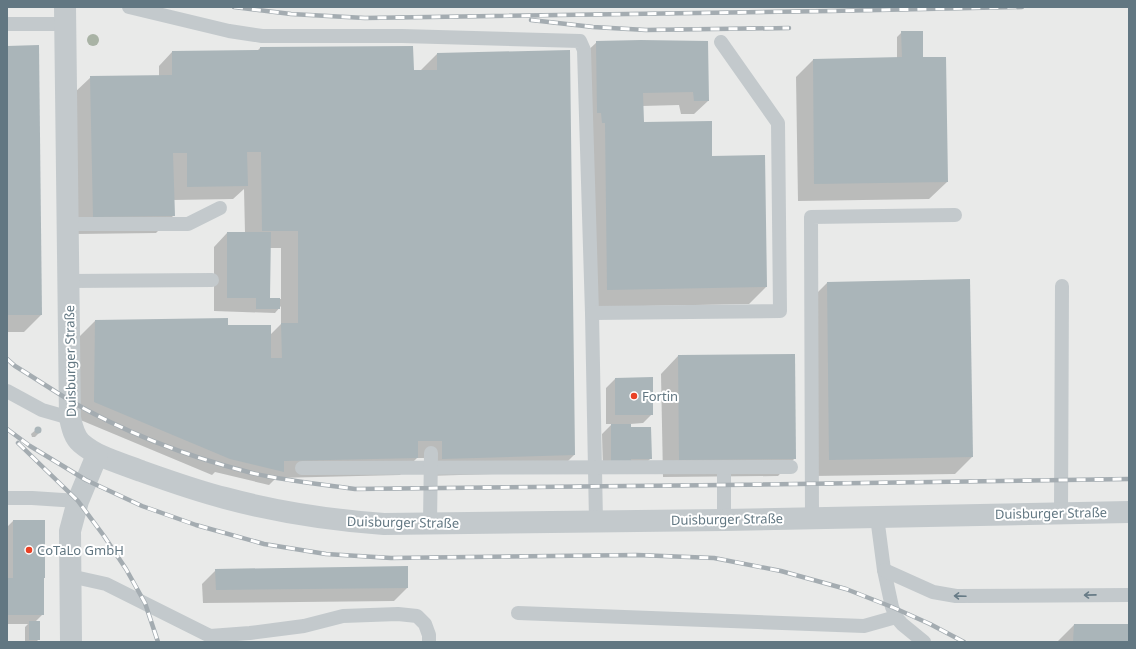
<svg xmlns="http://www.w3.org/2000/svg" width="1136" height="649" font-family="'Noto Sans',sans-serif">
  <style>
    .built { fill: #e9eae9 }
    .shadow { fill: #0003; fill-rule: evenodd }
    .building { fill: #aab5b9 }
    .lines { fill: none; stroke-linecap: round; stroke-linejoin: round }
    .service { stroke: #c3c9cc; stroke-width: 14 }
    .minor { stroke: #c3c9cc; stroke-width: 22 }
    .rail-casing { stroke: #a4acb1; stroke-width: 4.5 }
    .rail { stroke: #fff; stroke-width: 3; stroke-dasharray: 9; stroke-linecap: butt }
    .tree { fill: #a9b3a5 }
    .oneway { stroke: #677b86 }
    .poi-dot { fill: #e94125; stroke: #fff; stroke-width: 1.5 }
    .labels { text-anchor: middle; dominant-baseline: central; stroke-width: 4; stroke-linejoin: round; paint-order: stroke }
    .street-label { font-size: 13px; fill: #627782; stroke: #fff }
    .poi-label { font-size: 13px; fill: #627782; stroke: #fff; text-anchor: start }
  </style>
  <rect width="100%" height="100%" fill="#f9f8f6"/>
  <!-- built -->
  <rect class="built" x="7" y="7" width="1122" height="635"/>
  <!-- shadow -->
  <g class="shadow">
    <polygon points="902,32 922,58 947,182 929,199 798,201 796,77 813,60 897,59 897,37"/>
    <polygon points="597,42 707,42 708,101 694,114 681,114 679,105 642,106 643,123 766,287 749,304 591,307 583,55"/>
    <polygon points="7,47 41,315 24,332 7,332"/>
    <path d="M412 47 413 71H420L437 54 569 51 574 455 557 472 426 476 425 458H417L400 475 276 478 269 485 215 472 212 475 78 419V338L95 321 227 319V327L270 335 281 324V306L275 313 214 311V247L227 233H245L244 189 233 199 173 200 174 215 156 233 76 234 73 94 91 77 159 76V66L172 52 257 51 260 48ZM270 248H281V299H268Z"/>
    <polygon points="827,283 972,457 955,474 813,476 810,300"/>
    <polygon points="678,356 795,458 778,476 663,477 661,374"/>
    <polygon points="615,379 652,414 643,423 630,424 630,428 651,458 641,468 603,470 602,434 612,424 606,424 606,388"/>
    <polygon points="39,427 41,431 35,437 32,437 31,434"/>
    <polygon points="13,521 43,579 43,614 35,622 39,639 36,642 25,642 25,627 28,624 7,624 7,527"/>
    <polygon points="216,570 407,588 394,601 203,603 202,584"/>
    <polygon points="1074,625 1129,625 1129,642 1057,642"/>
  </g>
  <!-- building -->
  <g class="building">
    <polygon points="901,31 923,31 923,57 946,57 948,182 814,184 813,59 902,57"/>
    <polygon points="641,40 708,41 709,101 694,101 693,92 643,93 644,122 712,121 712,156 765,155 767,287 607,290 605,123 602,123 601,113 597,113 596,41"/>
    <polygon points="39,45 42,315 7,315 7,46"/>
    <polygon points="413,46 414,70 437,70 437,53 570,50 575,455 442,459 442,441 418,441 418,458 284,461 284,472 230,459 94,402 95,320 228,318 228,325 271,325 271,358 282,358 281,323 298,323 298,231 262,231 261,152 247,152 248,186 187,187 187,153 173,153 175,216 93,217 90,76 172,75 172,51 260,50 260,47"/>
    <polygon points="227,232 271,232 270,298 280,298 280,309 256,309 256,298 227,298"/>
    <polygon points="970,279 973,457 829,460 827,282"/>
    <polygon points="795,354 796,459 679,460 678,355"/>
    <polygon points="653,377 653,415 615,415 615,378"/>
    <polygon points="611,424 631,424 631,427 651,427 652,459 631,459 631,461 611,461"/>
    <circle cx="38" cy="430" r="3.5"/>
    <polygon points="13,520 45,520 45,578 44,578 44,615 7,615 7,578 13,578"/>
    <polygon points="408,566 408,588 216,590 215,569"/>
    <rect x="29" y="621" width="11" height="19"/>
    <polygon points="1074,624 1129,624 1129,642 1073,642"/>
  </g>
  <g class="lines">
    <!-- service -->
    <g class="service">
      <polyline points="129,7 229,31 262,36 402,36 580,41 584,50 592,313 596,521"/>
      <polyline points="7,24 66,24"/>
      <polyline points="68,224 188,224 220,208"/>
      <polyline points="69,281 212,280"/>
      <polyline points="592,313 780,311 778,123 721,42"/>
      <polyline points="7,391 42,410 70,418"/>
      <polyline points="724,467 724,520"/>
      <polyline points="302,468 791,467"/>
      <polyline points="7,498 32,498 78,501"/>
      <polyline points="1061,513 1062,286"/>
      <polyline points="877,517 884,570 892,607 896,617 902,624 924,642"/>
      <polyline points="812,518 811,217 955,215"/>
      <polyline points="430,523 431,453"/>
      <polyline points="884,570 933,592 956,596 1129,595"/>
      <polyline points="70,576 106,584 210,636 250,633 304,626 343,616 398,614 417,616 425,624 429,635 429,642"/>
      <polyline points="518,613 864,626 896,617"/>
    </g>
    <!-- minor -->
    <g class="minor">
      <path d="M65 7 70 418C72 427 74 437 81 443 98 458 121 463 141 471 169 481 197 491 225 498 277 512 330 520 384 524L724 520 1129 512"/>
      <polyline points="71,642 70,531 78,501 97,455"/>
    </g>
    <defs>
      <g id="rail">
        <polyline points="234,7 291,14 365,18 831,11 1022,7"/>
        <polyline points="531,20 593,27 646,30 789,28"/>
        <path d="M7 359 15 366C33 377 51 389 69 400 125 433 189 457 252 473 286 481 321 484 355 489L724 485 1129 479"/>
        <polyline points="7,429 30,446 86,480 142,506 196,525 264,544 326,554 391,558 637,555 714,558 781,571 846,589 892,607 930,624 964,642"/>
        <polyline points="18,443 78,501 104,536 126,569 145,603 158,642"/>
      </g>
    </defs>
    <!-- rail casing -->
    <use href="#rail" class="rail-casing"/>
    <!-- rail -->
    <use href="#rail" class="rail"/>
  </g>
  <!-- trees -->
  <circle class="tree" cx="93" cy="40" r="6"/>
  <!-- one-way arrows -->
  <defs><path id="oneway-shaft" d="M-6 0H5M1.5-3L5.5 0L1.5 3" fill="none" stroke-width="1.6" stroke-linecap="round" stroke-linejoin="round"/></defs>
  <g class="oneway">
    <use href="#oneway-shaft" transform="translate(1090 595) rotate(179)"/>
    <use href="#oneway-shaft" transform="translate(960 596) rotate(-178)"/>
  </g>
  <!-- markers -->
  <g class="poi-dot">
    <circle cx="634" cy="396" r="4"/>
    <circle cx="29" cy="550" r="4"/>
  </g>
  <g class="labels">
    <!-- street labels -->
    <g class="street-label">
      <text transform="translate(70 361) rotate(-91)">Duisburger Straße</text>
      <text transform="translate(1051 513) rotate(-1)">Duisburger Straße</text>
      <text transform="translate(727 519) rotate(-1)">Duisburger Straße</text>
      <text transform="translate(403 522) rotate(1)">Duisburger Straße</text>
    </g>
    <!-- poi labels -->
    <g class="poi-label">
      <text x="642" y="396">Fortin</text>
      <text x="37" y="550">CoTaLo GmbH</text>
    </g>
  </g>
  <!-- border -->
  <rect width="1136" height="649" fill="none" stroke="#627782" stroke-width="16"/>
</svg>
